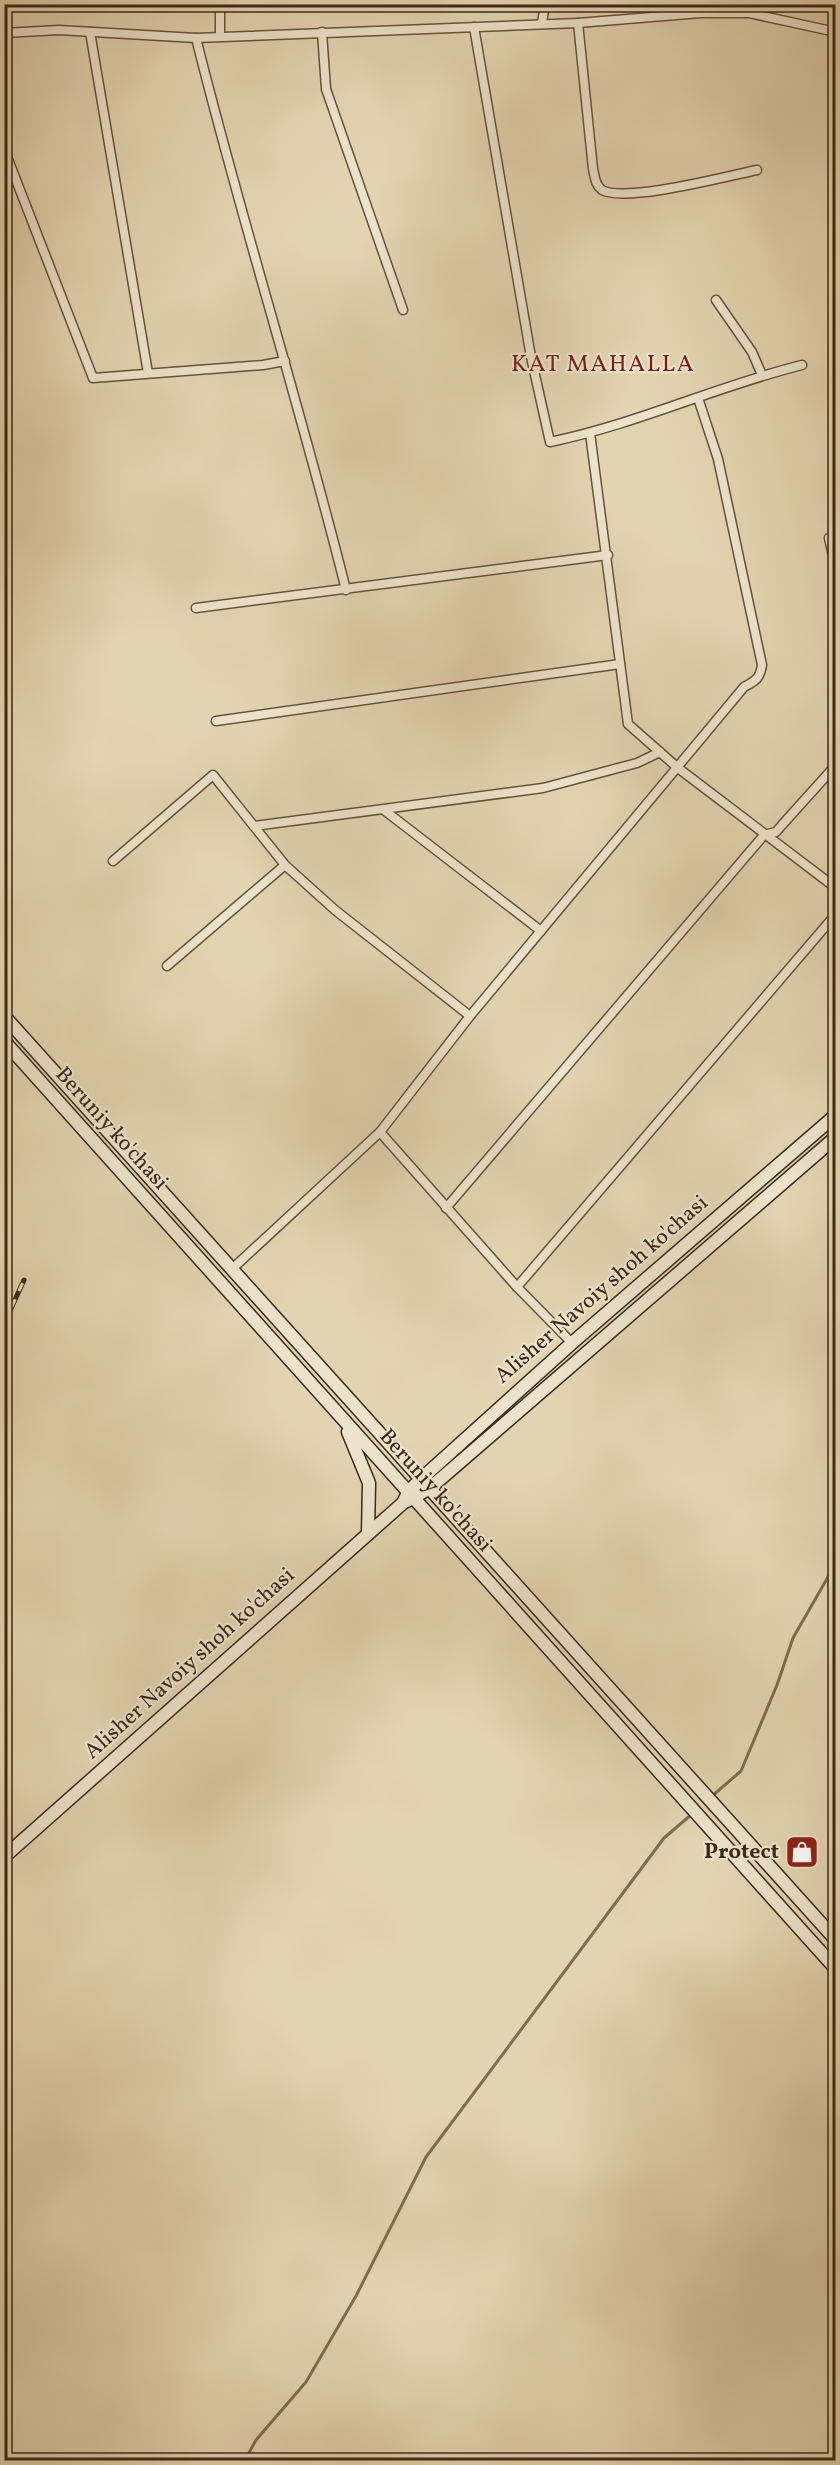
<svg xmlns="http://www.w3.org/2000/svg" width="840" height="2465" font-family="Vollkorn,serif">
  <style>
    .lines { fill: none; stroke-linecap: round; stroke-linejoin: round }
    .stream { stroke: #7f6c51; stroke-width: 3 }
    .street-casing { stroke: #66533a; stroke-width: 11 }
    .secondary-casing { stroke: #3d2813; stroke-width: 15 }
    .street { stroke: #ede3cc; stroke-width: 8 }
    .secondary { stroke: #ede3cc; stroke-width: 12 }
    .rail-casing { stroke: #3d2813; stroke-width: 5 }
    .rail { stroke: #ede3cc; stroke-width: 3; stroke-dasharray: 9; stroke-linecap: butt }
    .labels { text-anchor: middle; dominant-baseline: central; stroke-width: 4.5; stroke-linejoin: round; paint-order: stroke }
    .street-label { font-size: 22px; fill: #3d2813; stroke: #ede3cc }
    .poi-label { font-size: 22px; font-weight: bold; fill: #3d2813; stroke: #ede3cc; text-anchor: end }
    .neighbourhood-label { font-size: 24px; letter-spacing: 1.5px; fill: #7a1f14; stroke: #ede3cc }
  </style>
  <rect width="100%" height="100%" fill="#e3d4b1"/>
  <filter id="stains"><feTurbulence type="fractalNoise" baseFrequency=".00333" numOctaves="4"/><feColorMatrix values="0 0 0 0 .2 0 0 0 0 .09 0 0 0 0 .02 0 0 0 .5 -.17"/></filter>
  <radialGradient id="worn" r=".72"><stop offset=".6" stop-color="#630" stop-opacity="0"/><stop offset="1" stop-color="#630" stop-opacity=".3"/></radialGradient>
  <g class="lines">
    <!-- stream -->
    <g class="stream">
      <polyline points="711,1797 741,1771 777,1685 793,1638 836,1563"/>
      <polyline points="245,2460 256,2440 306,2382 356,2296 426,2157 664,1838 692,1814"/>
    </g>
    <defs>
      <g id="street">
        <polyline points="220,4 220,36"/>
        <polyline points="542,23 545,4"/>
        <path d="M578 23 593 169C595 177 595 185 602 190 625 203 728 176 757 170"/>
        <path d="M474 27 531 357 550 442C637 424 717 386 802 365"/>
        <polyline points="90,32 148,373"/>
        <polyline points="322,32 326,89 403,310"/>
        <polyline points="4,33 59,30 196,38 578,23 701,13 749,13 836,32"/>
        <path d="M196 38C242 223 300 405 346 590"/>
        <polyline points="4,149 93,378 263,365 285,361"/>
        <polyline points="716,300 752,352 762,375"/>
        <polyline points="590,433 628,724 678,768 836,888"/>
        <polyline points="829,538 836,568"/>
        <polyline points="196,608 608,555"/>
        <polyline points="216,721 620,664"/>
        <polyline points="384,810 541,931"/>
        <polyline points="254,826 543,788 637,763 660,752"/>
        <polyline points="113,861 213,775 285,865 335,910 470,1016"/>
        <polyline points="167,966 285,865"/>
        <polyline points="380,1132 517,1287 572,1343"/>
        <polyline points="446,1208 764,835 776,832 782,825 836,765"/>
        <path d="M232 1269 380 1132 470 1016 744 687C755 681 760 679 762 665L718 459 698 398"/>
        <polyline points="517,1287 836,914"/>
      </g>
      <g id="secondary">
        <polyline points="4,1016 836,1940"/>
        <polyline points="4,1041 836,1969"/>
        <polyline points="348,1432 369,1483 368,1534"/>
        <polyline points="407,1501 430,1488 836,1137"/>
        <polyline points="4,1857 403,1503 409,1491 421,1479 572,1343 836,1115"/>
      </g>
    </defs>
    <!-- street casing -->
    <use href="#street" class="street-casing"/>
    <!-- secondary casing -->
    <use href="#secondary" class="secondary-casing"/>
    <!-- street -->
    <use href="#street" class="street"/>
    <!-- secondary -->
    <use href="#secondary" class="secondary"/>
    <defs>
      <polyline id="rail" points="4,1324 24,1280"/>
    </defs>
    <!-- rail casing -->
    <use href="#rail" class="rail-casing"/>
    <!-- rail -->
    <use href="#rail" class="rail"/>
  </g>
  <!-- icons -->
  <defs>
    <symbol id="shop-square" viewBox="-11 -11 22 22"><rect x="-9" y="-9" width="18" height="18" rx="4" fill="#8f2418" stroke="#ede3cc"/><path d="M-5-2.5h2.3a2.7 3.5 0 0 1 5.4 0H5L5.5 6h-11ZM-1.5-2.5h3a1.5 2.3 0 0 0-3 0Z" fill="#fff"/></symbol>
  </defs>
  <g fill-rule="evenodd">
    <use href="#shop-square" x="783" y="1833" width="38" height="38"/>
  </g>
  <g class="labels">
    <!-- street labels -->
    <g class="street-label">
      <text transform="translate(111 1129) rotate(48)">Beruniy ko'chasi</text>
      <text transform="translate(602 1290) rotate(-41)">Alisher Navoiy shoh ko'chasi</text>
      <text transform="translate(435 1491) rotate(48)">Beruniy ko'chasi</text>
      <text transform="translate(190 1664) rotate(-42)">Alisher Navoiy shoh ko'chasi</text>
    </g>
    <!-- poi labels -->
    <g class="poi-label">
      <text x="779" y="1852">Protect</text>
    </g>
    <!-- neighbourhood labels -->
    <g class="neighbourhood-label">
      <text x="603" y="365">KAT MAHALLA</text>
    </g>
  </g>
  <!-- margin -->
  <rect width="840" height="2465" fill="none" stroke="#e3d4b1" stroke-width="24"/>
  <rect x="6" y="6" width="828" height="2453" fill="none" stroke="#3d2813" stroke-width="3"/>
  <rect x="12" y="12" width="816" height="2441" fill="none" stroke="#3d2813" stroke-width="1.5"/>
  <rect width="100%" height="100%" filter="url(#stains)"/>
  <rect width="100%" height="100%" fill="url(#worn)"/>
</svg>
